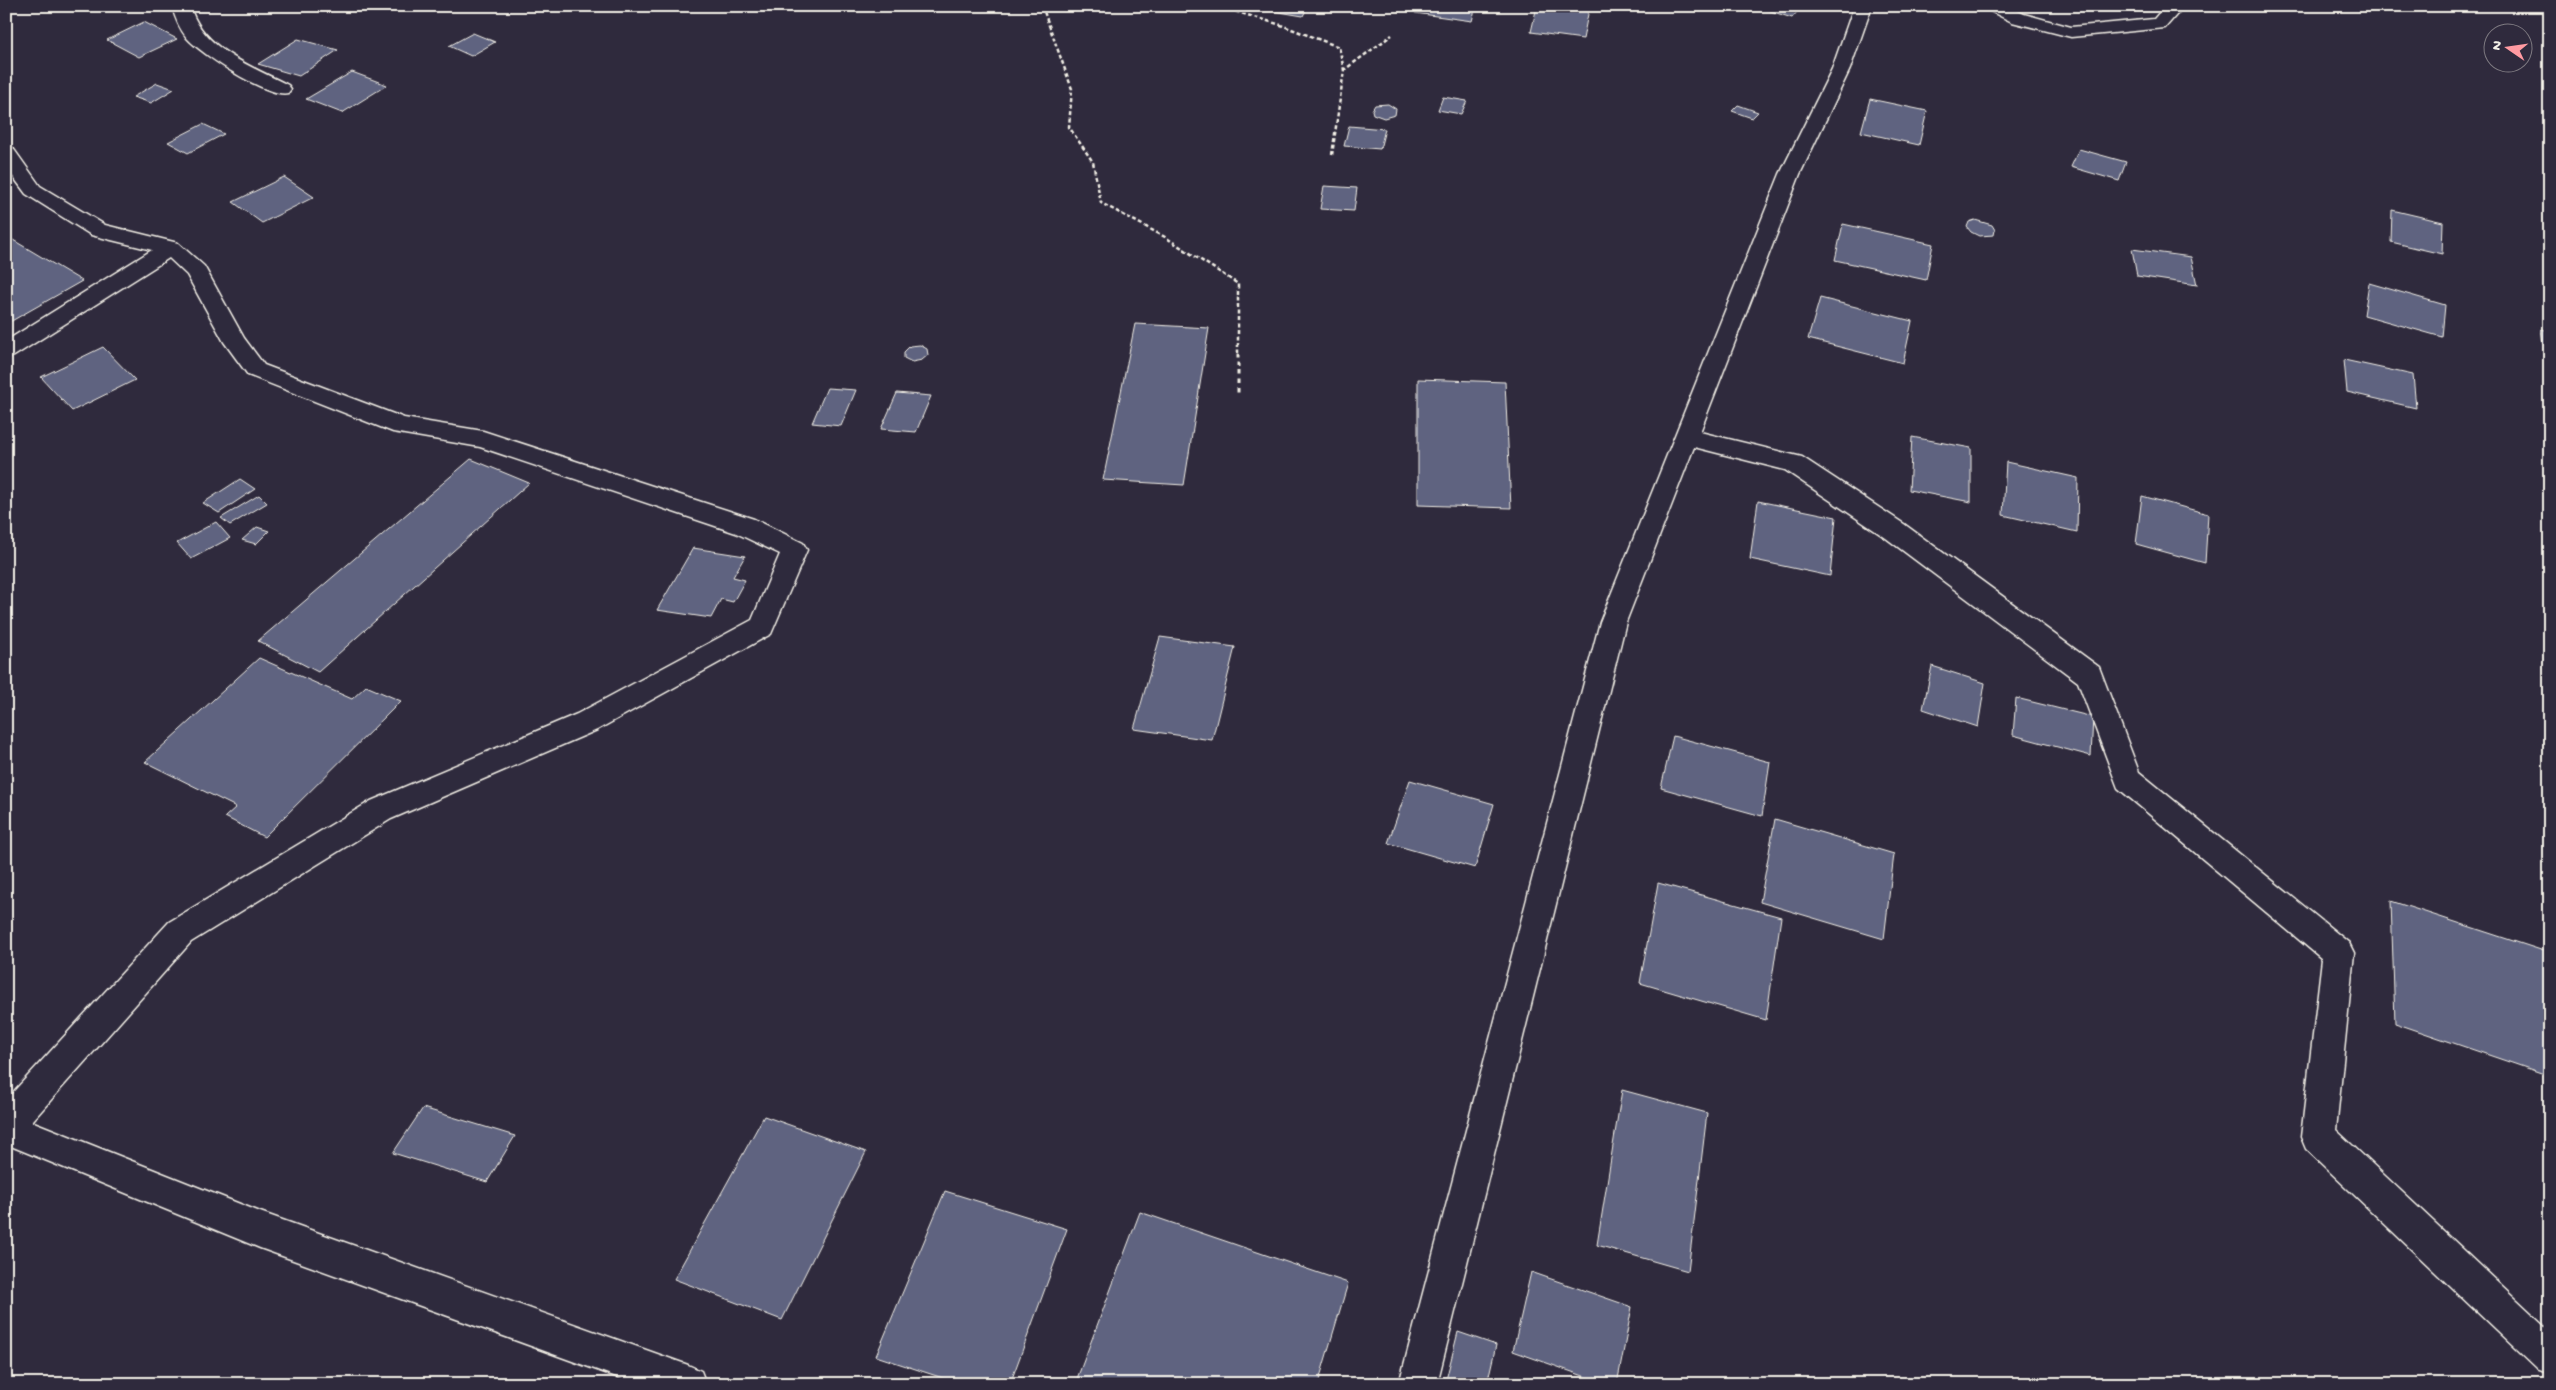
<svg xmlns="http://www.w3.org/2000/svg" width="2556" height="1390" font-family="'Gochi Hand',sans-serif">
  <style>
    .building { fill: #5e6380; stroke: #f4f1e8 }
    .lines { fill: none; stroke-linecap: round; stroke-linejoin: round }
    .minor-casing { stroke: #f4f1e8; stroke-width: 3 }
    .tertiary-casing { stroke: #f4f1e8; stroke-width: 3 }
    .path-far1 { stroke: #f4f1e8; stroke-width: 2.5; stroke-dasharray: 4 2.5; stroke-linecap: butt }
    .path { stroke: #f4f1e8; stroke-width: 3; stroke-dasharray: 4.5 4; stroke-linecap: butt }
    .minor { fill: #2f2a3d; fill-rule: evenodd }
    .tertiary { fill: #2f2a3d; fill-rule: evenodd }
  </style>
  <rect width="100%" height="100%" fill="#2f2a3d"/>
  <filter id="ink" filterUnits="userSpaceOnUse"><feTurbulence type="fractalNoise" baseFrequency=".02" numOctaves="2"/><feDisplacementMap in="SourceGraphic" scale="10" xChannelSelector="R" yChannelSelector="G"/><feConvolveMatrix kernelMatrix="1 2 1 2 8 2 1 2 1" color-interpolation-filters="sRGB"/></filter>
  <g filter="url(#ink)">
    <!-- building -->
    <g class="building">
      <polygon points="1244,6 1308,6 1303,16"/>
      <polygon points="1418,6 1476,6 1472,21 1415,13"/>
      <polygon points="1537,6 1589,9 1583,39 1531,32"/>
      <polygon points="1755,6 1802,6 1792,18"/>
      <polygon points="144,22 177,39 139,57 107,40"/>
      <polygon points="473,33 495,42 471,56 449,46"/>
      <polygon points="298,39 338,50 299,76 258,64"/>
      <polygon points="352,72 387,85 342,113 306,99"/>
      <polygon points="157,83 174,89 151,103 133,97"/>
      <polygon points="1443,97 1467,101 1461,114 1438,110"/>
      <polygon points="1870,99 1927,111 1919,145 1861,132"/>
      <polygon points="1388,104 1396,109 1395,115 1384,118 1373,114 1372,110 1375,105"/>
      <polygon points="1738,105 1758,112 1752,118 1732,111"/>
      <polygon points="203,124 224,134 188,153 168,142"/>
      <polygon points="1349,126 1385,129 1380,149 1344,146"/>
      <polygon points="2079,149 2126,162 2119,181 2071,167"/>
      <polygon points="284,177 314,197 262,223 233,202"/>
      <polygon points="1324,186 1357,188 1354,211 1320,209"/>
      <polygon points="2392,210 2443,222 2442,254 2391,242"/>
      <polygon points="1975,220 1992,225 1995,230 1994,235 1979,236 1971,232 1967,227 1969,222"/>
      <polygon points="1843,224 1933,244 1926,280 1835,260"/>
      <polygon points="8,237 82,281 8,323 6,322"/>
      <polygon points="2132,249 2191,257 2197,285 2137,276"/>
      <polygon points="2369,283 2445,305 2442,337 2364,315"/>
      <polygon points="1820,298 1912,321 1903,363 1808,339"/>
      <polygon points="1135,324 1209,328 1184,485 1103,480"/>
      <polygon points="2541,329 2550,331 2550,346 2543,344"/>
      <polygon points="920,345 927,349 928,355 922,360 912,362 904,358 904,352 910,346"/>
      <polygon points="103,347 135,380 72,411 41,377"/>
      <polygon points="2344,360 2413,375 2416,408 2347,392"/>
      <polygon points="1418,379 1505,382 1511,508 1418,505"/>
      <polygon points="827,388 856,390 841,426 812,423"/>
      <polygon points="897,393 931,396 916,432 881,429"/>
      <polygon points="1912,437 1971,448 1971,502 1909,490"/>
      <polygon points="471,459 529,483 318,672 258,641"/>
      <polygon points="2006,462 2078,478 2077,532 2003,515"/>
      <polygon points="240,479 255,489 219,513 203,503"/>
      <polygon points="259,495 267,503 230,525 221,518"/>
      <polygon points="2142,496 2208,514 2205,563 2136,544"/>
      <polygon points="1758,501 1836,517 1830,576 1750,559"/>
      <polygon points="216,522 230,538 191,559 177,543"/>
      <polygon points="257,527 269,531 256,544 242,540"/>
      <polygon points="693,548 745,556 733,577 745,580 733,602 721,599 711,618 657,610"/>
      <polygon points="1160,637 1235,647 1212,740 1134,729"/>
      <polygon points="259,658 352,699 366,686 401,701 264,837 225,817 236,807 145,762"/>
      <polygon points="1932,666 1985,683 1978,727 1923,709"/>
      <polygon points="2016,698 2093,717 2091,756 2013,735"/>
      <polygon points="1673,736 1770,762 1762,816 1661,788"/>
      <polygon points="1410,780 1494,804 1475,868 1388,843"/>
      <polygon points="1775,819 1894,854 1884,939 1760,902"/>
      <polygon points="1658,883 1781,917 1766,1020 1640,983"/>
      <polygon points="2391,901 2550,953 2550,1076 2395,1023"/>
      <polygon points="1622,1090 1707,1113 1688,1271 1597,1245"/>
      <polygon points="423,1108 515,1136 487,1182 393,1153"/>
      <polygon points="764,1116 866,1152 782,1320 674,1279"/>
      <polygon points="945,1191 1067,1229 1010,1384 961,1384 876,1356"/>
      <polygon points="1140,1212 1348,1283 1318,1384 1075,1384"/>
      <polygon points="1531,1272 1632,1307 1617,1384 1606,1384 1513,1351"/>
      <polygon points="1458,1332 1496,1345 1487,1384 1445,1384"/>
    </g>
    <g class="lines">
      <defs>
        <g id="minor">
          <path d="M172 6H190C202 49 251 66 288 85L291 89 288 93C268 98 201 54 187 38 179 28 175 18 172 6Z"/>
          <polygon points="1854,6 1872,6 1850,69 1800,174 1700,432 1802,457 1904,524 2099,667 2139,772 2349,943 2354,953 2336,1130 2550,1331 2550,1374 2537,1369 2306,1149 2301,1137 2322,959 2118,788 2078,682 1886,538 1785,470 1694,447 1626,622 1437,1384 1399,1384 1600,622 1780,174 1832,69"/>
          <polygon points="1985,6 2008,6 2024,14 2071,27 2154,19 2165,6 2184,6 2165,28 2071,37 2012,22 1988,10"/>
          <polygon points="6,146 13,148 40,186 105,225 178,243 204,266 244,338 264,365 404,418 483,431 754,519 803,543 807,550 771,634 597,730 391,819 191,942 18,1137 6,1141 6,1100 169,922 371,801 577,714 752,620 780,554 736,533 480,447 393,432 248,375 224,342 187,275 169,258 14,356 6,358 6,341 152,250 91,235 26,194 6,167"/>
        </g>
        <polygon id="tertiary" points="6,1111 260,1212 688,1365 701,1371 706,1384 636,1384 260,1248 6,1144"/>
      </defs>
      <!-- minor casing -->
      <use href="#minor" class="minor-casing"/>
      <!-- tertiary casing -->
      <use href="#tertiary" class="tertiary-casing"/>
      <!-- path-far1 -->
      <g class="path-far1">
        <polyline points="1042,6 1072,89 1069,127 1093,162 1101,203 1165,237 1238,284 1238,355"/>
        <polyline points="1217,6 1281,25 1339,47 1344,70"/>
        <polyline points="1332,155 1344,70 1392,35"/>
      </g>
      <!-- path -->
      <polyline class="path" points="1238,354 1238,396"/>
      <!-- minor -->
      <use href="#minor" class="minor"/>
      <!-- tertiary -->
      <use href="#tertiary" class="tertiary"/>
    </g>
  </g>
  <!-- margin -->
  <rect width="2556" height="1390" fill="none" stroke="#2f2a3d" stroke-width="25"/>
  <rect x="12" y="12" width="2531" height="1365" fill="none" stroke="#f4f1e8" stroke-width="2" filter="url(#ink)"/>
  <!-- north arrow -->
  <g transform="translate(2508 48) rotate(283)"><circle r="24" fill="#2f2a3d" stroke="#7e7a81"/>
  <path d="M0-4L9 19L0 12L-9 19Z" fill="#ff9aa2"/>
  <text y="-8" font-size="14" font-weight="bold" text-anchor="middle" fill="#f4f1e8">N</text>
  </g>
</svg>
